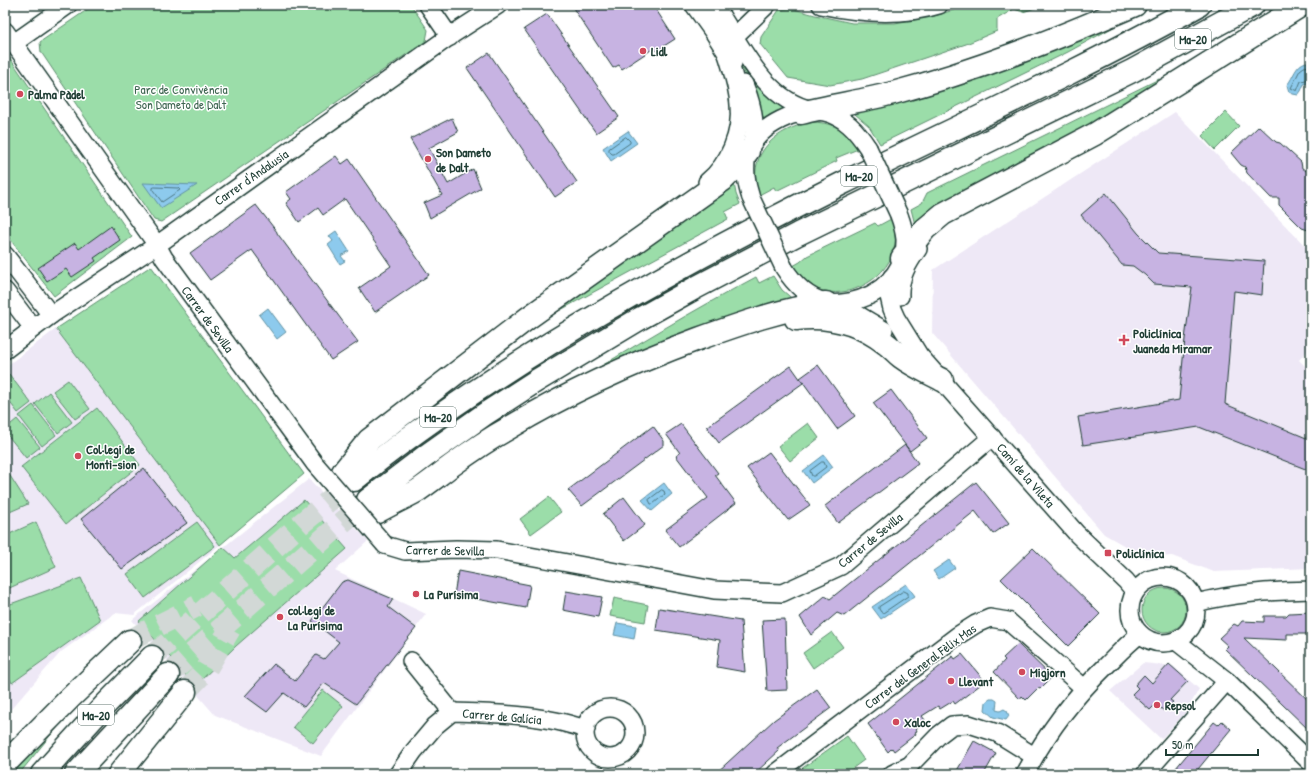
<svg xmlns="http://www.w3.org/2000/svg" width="1316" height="779" font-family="'Patrick Hand',sans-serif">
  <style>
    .built { fill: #eee8f6 }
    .green { fill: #9bdda9; stroke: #5d8d6e }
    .water { fill: #8dcaed; stroke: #6192a3 }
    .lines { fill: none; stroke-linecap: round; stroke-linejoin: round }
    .shore { stroke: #4b757e; stroke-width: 1 }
    .building { fill: #c7b3e2; stroke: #1f3d34 }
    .highway-tunnel { stroke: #d2d8d6; stroke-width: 22; stroke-dasharray: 22 11; stroke-linecap: butt }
    .minor-casing { stroke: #1f3d34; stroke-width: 20 }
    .highway-casing { stroke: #1f3d34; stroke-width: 25 }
    .minor { stroke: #fff; stroke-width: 17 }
    .highway { stroke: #fff; stroke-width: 22 }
    .minor-bridge-casing { stroke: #1f3d34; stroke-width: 20; stroke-linecap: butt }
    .minor-bridge { stroke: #fff; stroke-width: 17 }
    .poi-dot { fill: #d1495b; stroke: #fff; stroke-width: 1.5 }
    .labels { text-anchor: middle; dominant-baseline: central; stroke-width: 3; stroke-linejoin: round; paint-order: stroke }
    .shield { fill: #fff; stroke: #627771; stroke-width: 1 }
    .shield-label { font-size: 12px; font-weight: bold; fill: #1f3d34 }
    .poi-label { font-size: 13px; font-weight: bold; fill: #1f3d34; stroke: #fff; text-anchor: start }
    .park-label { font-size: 13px; fill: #3e6551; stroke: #fff }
    .street-label { font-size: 13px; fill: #1f3d34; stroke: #fff }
  </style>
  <rect width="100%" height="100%" fill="#fff"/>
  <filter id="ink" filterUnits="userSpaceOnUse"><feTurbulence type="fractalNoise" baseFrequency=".025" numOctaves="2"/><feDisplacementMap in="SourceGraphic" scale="8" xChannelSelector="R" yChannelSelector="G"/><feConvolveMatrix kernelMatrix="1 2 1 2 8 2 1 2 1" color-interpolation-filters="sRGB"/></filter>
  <g filter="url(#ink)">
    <!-- built -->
    <g class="built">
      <polygon points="1175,112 1311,252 1311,347 1299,360 1311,372 1311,568 1214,572 1172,556 1146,558 1104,534 932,333 933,270"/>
      <polygon points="56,329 220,545 134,615 115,613 61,652 5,716 5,367"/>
      <polygon points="309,479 368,541 335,571 426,614 321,756 215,715 132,620"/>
      <polygon points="1143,663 1173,666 1199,689 1186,712 1161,739 1110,691"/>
    </g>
    <!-- green -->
    <g class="green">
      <polygon points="94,5 411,5 428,30 426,41 161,222 154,220 41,52 40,42"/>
      <polygon points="970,5 1044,5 1023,12 1014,9 997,19 997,31 966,44 862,79 830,85 788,78 760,44 761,37 779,10 790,8 815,15 852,23 895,23 934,16"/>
      <path d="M706 7 757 83C766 95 777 103 789 111L760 126 752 85 705 8Z"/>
      <polygon points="1130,18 1068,52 880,144 869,126 855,114 856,111"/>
      <polygon points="5,51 132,237 54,296 5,233"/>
      <polygon points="1159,79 1163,81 916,229 911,209 922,203 927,193"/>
      <polygon points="1226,112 1239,126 1215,150 1202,136"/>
      <path d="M813 122C836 123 846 131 858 149L836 158 837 161 776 191 774 187 759 195C745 154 776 128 813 122Z"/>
      <polygon points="733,178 736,194 740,204 725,212 728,219 544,319"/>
      <path d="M891 219C894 227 896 235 895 243 892 277 848 302 817 289 806 284 799 276 793 266L800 262 807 256 875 223 878 226Z"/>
      <polygon points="151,266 304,474 220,545 56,329"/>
      <path d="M773 276 782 290 795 301 570 385C631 348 692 311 756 277L759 283Z"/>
      <polygon points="9,374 31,403 18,413 5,396 5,377"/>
      <polygon points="68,380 90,409 75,419 53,391"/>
      <polygon points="49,392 72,422 58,433 35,404"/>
      <polygon points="33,405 56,435 42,446 19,416"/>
      <polygon points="97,408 140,465 66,524 21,467"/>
      <polygon points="17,419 40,447 26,458 5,432 5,429"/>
      <polygon points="808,423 819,438 790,461 778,446"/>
      <polygon points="5,468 28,504 5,514"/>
      <polygon points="549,497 561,512 531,534 520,519"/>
      <polygon points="304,500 347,549 236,646 195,686 139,621 223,547 235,558"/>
      <polygon points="36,522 56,567 5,590 5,536"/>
      <polygon points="197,522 215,546 145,598 127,574"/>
      <polygon points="81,578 100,620 12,683 5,670 5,606"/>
      <circle cx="1164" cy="610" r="22"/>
      <polygon points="614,598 648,605 645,622 610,616"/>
      <polygon points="832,632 843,647 813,668 803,653"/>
      <polygon points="323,690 343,706 313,743 293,727"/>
      <polygon points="86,696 49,737 19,774 7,774"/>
      <polygon points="847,736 864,760 845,774 799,774 797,772"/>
    </g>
    <!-- water -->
    <g class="water">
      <path d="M1306 62 1311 63V82L1304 84 1301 91 1298 95 1293 94 1289 92 1287 85C1294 77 1295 65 1306 62Z"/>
      <polygon points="628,131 637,143 611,161 603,148"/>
      <polygon points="143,183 197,185 161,208"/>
      <polygon points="336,231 349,251 341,256 345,261 340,264 328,245 333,241 329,236"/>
      <polygon points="268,308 286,332 277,339 259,315"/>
      <polygon points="824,455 833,467 812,483 803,471"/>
      <polygon points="664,483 672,494 652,511 642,500"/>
      <polygon points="949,560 955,568 939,579 933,571"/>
      <polygon points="906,584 915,596 881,619 872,607"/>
      <polygon points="617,623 636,626 634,639 614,635"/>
      <polygon points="990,699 994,699 997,701 996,710 1000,711 1004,709 1007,711 1009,716 1006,720 993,717 985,710 986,702"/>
    </g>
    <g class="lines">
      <!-- shore -->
      <g class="shore">
        <polyline points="1311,66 1304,67 1300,70 1291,88 1297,91 1301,81 1311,79"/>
        <polygon points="626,137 630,141 630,143 614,154 612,154 609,151 609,149"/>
        <polygon points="155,187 178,188 180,190 162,202 153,190 153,188"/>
        <polygon points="822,462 824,462 826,467 814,476 812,476 810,471"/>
        <polygon points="662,490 664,491 665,494 653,504 651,504 649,500"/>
        <polygon points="904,591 908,593 908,596 883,613 881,612 879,609 879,607"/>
      </g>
    </g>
    <!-- building -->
    <g class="building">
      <polygon points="571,5 653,5 675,39 656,51 654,48 622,69 619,65 613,68"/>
      <polygon points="547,14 619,117 596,133 524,29"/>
      <polygon points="489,53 577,182 555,197 467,68"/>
      <polygon points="452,118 458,132 429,148 448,184 473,169 481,188 430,218 424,203 442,195 410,139"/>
      <polygon points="1259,126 1276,142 1280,143 1301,162 1302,168 1311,174 1311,231 1302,228 1279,205 1279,198 1271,198 1247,173 1245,167 1241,165 1231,153"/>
      <polygon points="336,156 342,164 349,159 429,275 375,312 359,288 391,266 345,199 323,215 318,208 299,222 286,203 291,199 286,192"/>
      <polygon points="1106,193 1138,233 1158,253 1264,261 1262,295 1234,291 1225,404 1311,440 1311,460 1308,470 1199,427 1083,445 1078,417 1179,400 1185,339 1192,287 1154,284 1145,275 1133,266 1122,265 1081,215"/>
      <polygon points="256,205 277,232 277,233 358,342 331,360 252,250 210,280 190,253"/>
      <polygon points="111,226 120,240 94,258 96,261 72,277 66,269 47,281 38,268 75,243 79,249"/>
      <polygon points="818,365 855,416 837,429 800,378"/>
      <polygon points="791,366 803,383 719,443 707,427"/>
      <polygon points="891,390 927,438 910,451 873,403"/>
      <polygon points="681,424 718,473 715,475 736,503 679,547 665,530 708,498 676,456 680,453 666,434"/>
      <polygon points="653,426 664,441 664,445 582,506 568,490"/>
      <polygon points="905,445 918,463 838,523 825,506"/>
      <polygon points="769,452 810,505 788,520 747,468"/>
      <polygon points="144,468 187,523 122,569 81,519"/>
      <polygon points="976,482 1009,523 993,534 975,511 844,616 837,613 811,635 800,617 825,596 830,599"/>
      <polygon points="624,497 645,525 624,541 603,514"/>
      <polygon points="1033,548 1100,614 1068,646 1001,579"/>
      <polygon points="458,571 530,585 526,608 454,595"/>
      <polygon points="348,580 393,599 388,607 416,628 356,704 324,683 304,707 284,693 267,712 245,696 274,664 295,681 316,655 324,659 339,642 312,621 342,582"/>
      <polygon points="566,591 602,597 598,617 563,610"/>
      <polygon points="659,608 741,621 745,672 717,667 720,640 656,630"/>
      <polygon points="1311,612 1311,634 1287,634 1287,640 1244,638 1311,703 1311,732 1225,649 1228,646 1219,638 1234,624 1238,626 1242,621 1264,622 1264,616 1286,616 1289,613"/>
      <polygon points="785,619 787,690 767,691 762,620"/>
      <polygon points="1018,644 1052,677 1040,689 1038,688 1026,700 1022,696 1020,699 994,672 1005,660 1003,658"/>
      <polygon points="962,654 983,679 978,683 980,685 955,704 953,701 940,709 938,706 922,716 925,720 916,729 917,731 915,732 916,734 894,751 892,748 888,752 868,724 953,656 955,659"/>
      <polygon points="1169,664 1188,681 1170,700 1173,702 1164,711 1156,704 1150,710 1132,694 1138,688 1135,685 1144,675 1152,683"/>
      <polygon points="817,689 831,708 777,748 779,751 754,774 715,774 774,720"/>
      <polygon points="1222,721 1231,729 1194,774 1171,774 1214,722 1218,725"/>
      <polygon points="974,741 996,753 984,774 955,774"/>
    </g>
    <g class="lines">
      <!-- highway-tunnel -->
      <g class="highway-tunnel">
        <polyline points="130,641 145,632 197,606"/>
        <polyline points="152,657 302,523 354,480"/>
        <polyline points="168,675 368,500"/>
        <polyline points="185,692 206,670 230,629"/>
      </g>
      <defs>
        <g id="minor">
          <polyline points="428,5 450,37"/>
          <polyline points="694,5 714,33 733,63"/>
          <path d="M714 5C741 43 762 99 812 110"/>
          <path d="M821 5C858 13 901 17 939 5"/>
          <polyline points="5,31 157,245 164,258 315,464"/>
          <polyline points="735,36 767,5"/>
          <polyline points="14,43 68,5"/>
          <path d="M744 84C752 103 758 125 751 145"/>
          <path d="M707 182C729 164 742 133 739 105 738 88 732 70 727 54"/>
          <path d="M751 198C746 184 743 164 749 150 760 125 798 107 824 112 844 116 857 131 868 148"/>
          <polyline points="5,255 51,315"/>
          <path d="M784 268C794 284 806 297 825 302 833 305 842 303 849 302 881 296 906 272 905 239 904 230 902 223 899 215"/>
          <polyline points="892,277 888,292 892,309 896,318 919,355 1077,534 1126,581 1135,592"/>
          <polyline points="5,291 33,328"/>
          <path d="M900 296C899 278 908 263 918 249"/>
          <polyline points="834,305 857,314 884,330"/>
          <polyline points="5,350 51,315 157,245 453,34 498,5"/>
          <polyline points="385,545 405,551 456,549 497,550 714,590 782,593 841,566 992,437"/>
          <circle cx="1163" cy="610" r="33"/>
          <path d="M1196 603C1234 593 1272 591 1311 590"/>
          <polyline points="1176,641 1227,681 1311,763"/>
          <polyline points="411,661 452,712"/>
          <circle cx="610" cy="733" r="25"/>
          <path d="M398 774 414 751 435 726 452 712C487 713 522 714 556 721 566 723 576 726 586 729"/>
          <polyline points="775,774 957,636 976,624 990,618 1008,621 1084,688"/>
          <polyline points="892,774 910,765 939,735 952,725 969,724 997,733 1034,756"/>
          <path d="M1025 774C1047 732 1072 699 1106 666 1117 655 1127 644 1140 634"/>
          <polyline points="1145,774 1227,681"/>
        </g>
        <g id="highway">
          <path d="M801 113C832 105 863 101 893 93 976 71 1056 39 1135 5"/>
          <polyline points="902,258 925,229 943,214 1095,134 1302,5"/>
          <path d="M796 319C829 315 859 323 885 343 891 347 896 353 901 357 913 366 929 373 942 380"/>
          <polyline points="343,472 369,440 528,318 723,180 737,166 748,151"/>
          <path d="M354 480C399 443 448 409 497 377 607 305 723 243 841 184 961 125 1082 70 1199 5"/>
          <polyline points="368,500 427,455 485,414 536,381 641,318 695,288 798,234 1132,71 1253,5"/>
          <path d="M377 512C390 505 404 498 417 491 429 483 440 474 451 466 470 452 489 439 509 428 569 392 633 363 698 339 740 324 782 309 826 303"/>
          <polyline points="5,764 71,697 130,641"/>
          <polyline points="42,774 105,705 152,657"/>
          <polyline points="76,774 168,675"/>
          <polyline points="119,774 185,692"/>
        </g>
      </defs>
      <!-- minor casing -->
      <use href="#minor" class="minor-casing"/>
      <!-- highway casing -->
      <use href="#highway" class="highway-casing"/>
      <!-- minor -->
      <use href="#minor" class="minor"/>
      <!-- highway -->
      <use href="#highway" class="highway"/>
      <defs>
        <g id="minor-bridge">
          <polyline points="868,148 899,215"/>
          <polyline points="751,198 784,268"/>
          <polyline points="315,464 385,545"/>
        </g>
      </defs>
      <!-- minor-bridge casing -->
      <use href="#minor-bridge" class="minor-bridge-casing"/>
      <!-- minor-bridge -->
      <use href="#minor-bridge" class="minor-bridge"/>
    </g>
  </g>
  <!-- markers -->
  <g class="poi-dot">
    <circle cx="643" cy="51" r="4"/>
    <circle cx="20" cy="94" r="4"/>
    <circle cx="428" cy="159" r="4"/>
    <path d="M1122 334h4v4h4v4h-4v4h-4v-4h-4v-4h4z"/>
    <circle cx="78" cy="456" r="4"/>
    <rect x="1104" y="549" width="8" height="8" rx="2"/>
    <circle cx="416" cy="594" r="4"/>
    <circle cx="280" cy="617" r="4"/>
    <circle cx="1022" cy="672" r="4"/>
    <circle cx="951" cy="681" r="4"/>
    <circle cx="1157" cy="705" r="4"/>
    <circle cx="896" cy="722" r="4"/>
  </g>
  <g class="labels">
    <!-- shield labels -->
    <g class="shield">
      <rect x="1175" y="29" width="36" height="20" rx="3"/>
      <rect x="841" y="166" width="36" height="20" rx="3"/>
      <rect x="420" y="407" width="36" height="20" rx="3"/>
      <rect x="78" y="705" width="36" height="20" rx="3"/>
    </g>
    <g class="shield-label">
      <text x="1193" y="39">Ma-20</text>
      <text x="859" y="176">Ma-20</text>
      <text x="438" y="417">Ma-20</text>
      <text x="96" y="715">Ma-20</text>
    </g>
    <!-- poi labels -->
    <g class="poi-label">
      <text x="651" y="51">Lidl</text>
      <text x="28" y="94">Palma Pàdel</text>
      <text x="436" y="152">Son Dameto<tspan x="436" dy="15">de Dalt</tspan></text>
      <text x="1133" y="333">Policlínica<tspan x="1133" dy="15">Juaneda Miramar</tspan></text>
      <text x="86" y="449">Col·legi de<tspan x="86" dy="15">Monti-sion</tspan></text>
      <text x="1116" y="553">Policlínica</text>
      <text x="424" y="594">La Purísima</text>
      <text x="288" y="610">col·legi de<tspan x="288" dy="15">La Purísima</tspan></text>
      <text x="1030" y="672">Migjorn</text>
      <text x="959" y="681">Llevant</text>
      <text x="1165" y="705">Repsol</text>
      <text x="904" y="722">Xaloc</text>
    </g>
    <!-- park labels -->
    <g class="park-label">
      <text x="181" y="89">Parc de Convivència<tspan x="181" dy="15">Son Dameto de Dalt</tspan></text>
    </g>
    <!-- street labels -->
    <g class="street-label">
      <text transform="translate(251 177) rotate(-35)">Carrer d'Andalusia</text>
      <text transform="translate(208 319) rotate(54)">Carrer de Sevilla</text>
      <text transform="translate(1026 475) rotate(49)">Camí de la Vileta</text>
      <text transform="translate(870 540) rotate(-39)">Carrer de Sevilla</text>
      <text transform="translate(445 550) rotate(1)">Carrer de Sevilla</text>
      <text transform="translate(920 666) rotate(-36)">Carrer del General Fèlix Mas</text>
      <text transform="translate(502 716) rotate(5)">Carrer de Galícia</text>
    </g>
  </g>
  <!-- margin -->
  <rect width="1316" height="779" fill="none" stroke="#fff" stroke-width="20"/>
  <rect x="10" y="10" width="1296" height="759" fill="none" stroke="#1f3d34" stroke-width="1.5" filter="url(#ink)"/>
  <!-- scale -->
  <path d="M1166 749v6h92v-6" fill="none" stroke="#1f3d34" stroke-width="2"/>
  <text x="1172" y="749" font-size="12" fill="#1f3d34" stroke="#ffffff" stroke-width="3" paint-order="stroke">50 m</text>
</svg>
